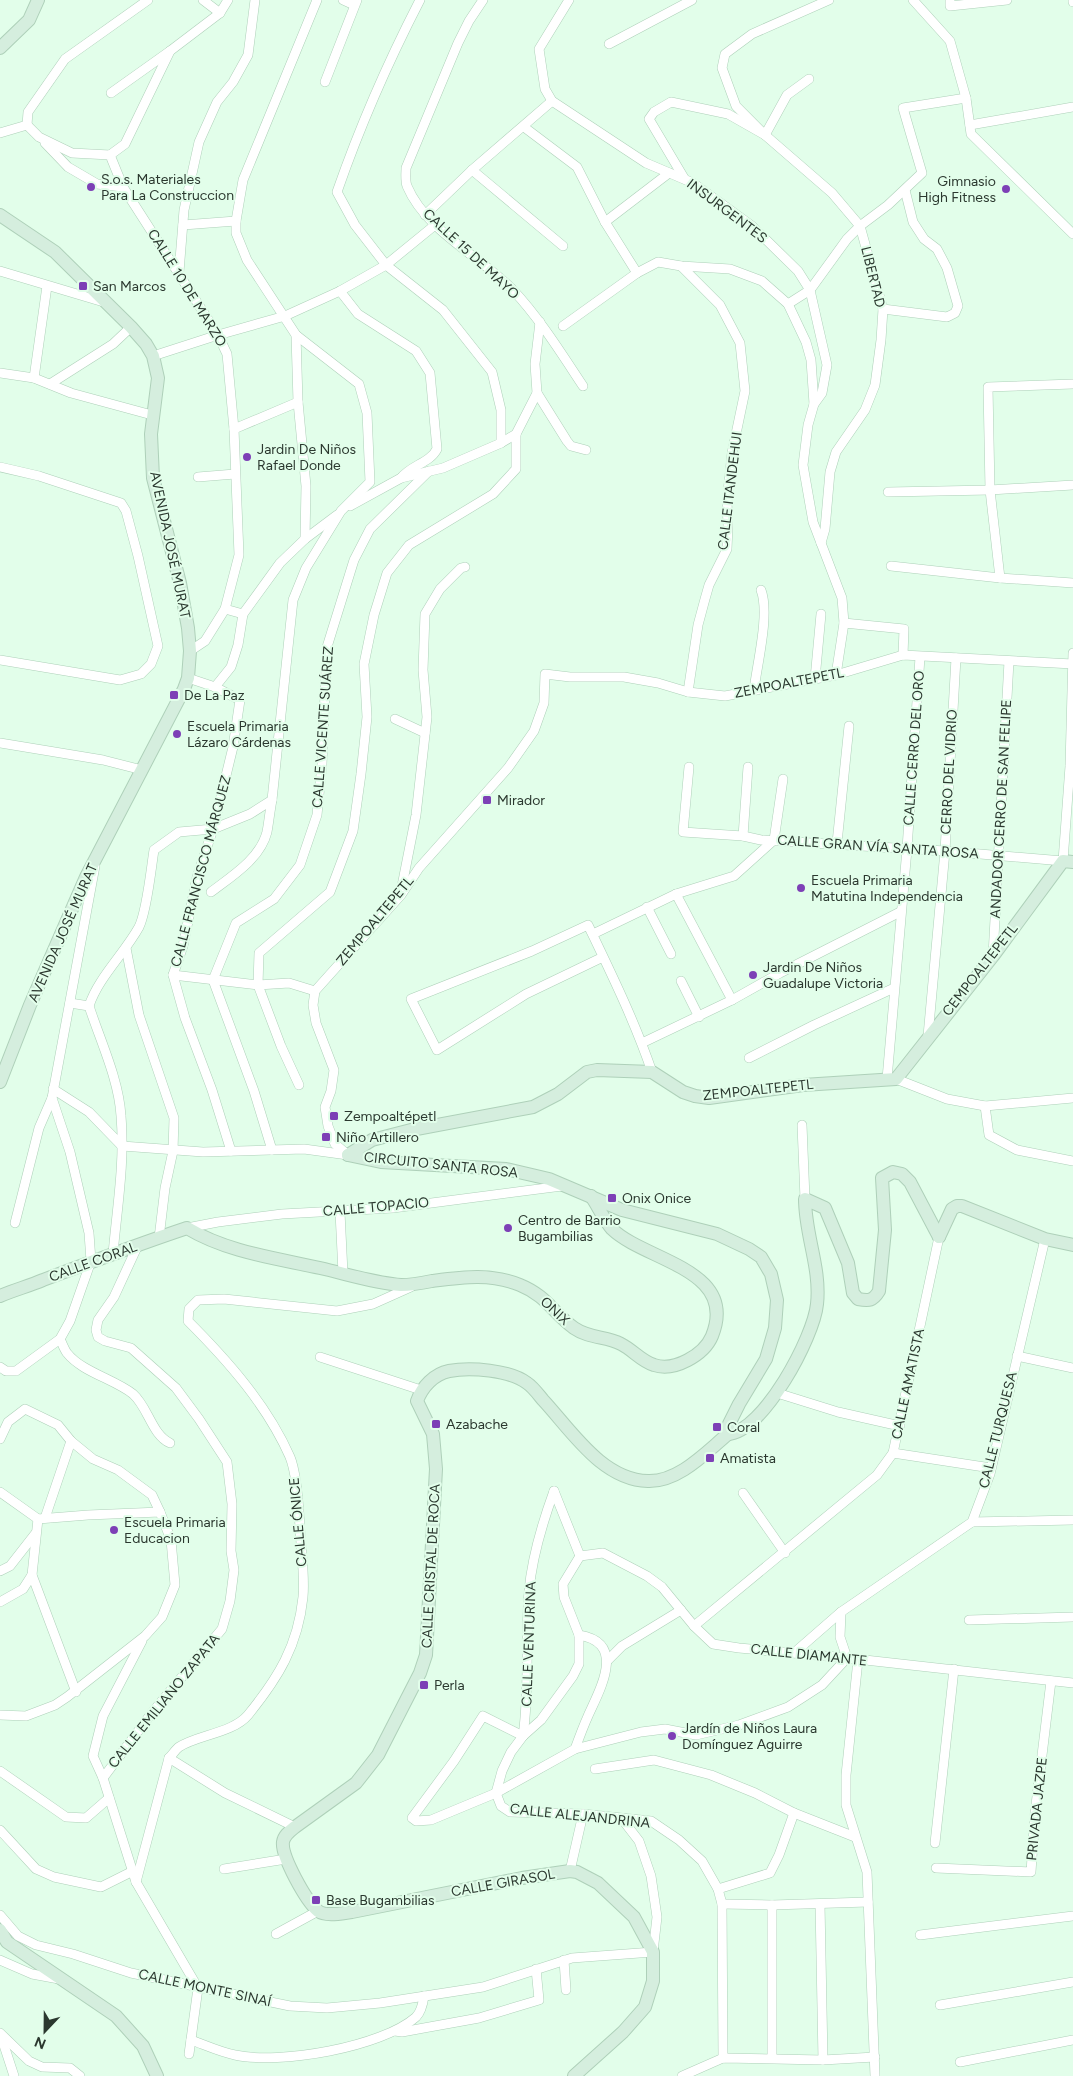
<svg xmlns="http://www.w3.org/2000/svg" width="1073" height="2076" font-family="Figtree,sans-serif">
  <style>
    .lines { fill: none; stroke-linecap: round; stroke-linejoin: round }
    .street-casing { stroke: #aed0b9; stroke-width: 10 }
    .secondary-casing { stroke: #aed0b9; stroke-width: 14 }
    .street { stroke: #fff; stroke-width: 9 }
    .secondary { stroke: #d5eede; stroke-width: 12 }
    .poi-dot { fill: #7d40b6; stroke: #e2feea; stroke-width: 2 }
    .labels { text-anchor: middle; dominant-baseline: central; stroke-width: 4; stroke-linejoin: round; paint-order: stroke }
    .poi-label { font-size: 14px; fill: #2b382f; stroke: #e2feea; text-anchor: start }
    .street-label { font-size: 14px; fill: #2b382f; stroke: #e2feea }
  </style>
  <rect width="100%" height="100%" fill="#e2feea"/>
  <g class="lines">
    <defs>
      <g id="street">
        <polyline points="203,0 220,13"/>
        <polyline points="343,0 354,5"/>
        <path d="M420 0C388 62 360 126 337 192L355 225 386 265 443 310 492 372 501 410V443"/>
        <path d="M483 0 469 21 458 43 406 168C406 173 405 181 407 186 426 231 480 256 513 290 540 319 561 353 583 386"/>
        <polyline points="569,0 539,49 545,89 552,101 646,163 693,183 752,226 798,271 810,290 827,365 822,393 814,404 808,425 803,465 813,522 842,598 844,623 836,675"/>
        <polyline points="913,0 950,41 966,98 971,134 1073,234"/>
        <polyline points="950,0 950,6 1007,0"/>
        <polyline points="1073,0 1073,2"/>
        <polyline points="609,44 692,0"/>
        <polyline points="325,82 357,0"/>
        <polyline points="111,93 170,51"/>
        <polyline points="27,125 39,137 72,153 110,155 123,187 218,335 227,354 234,429 239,555 225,609 205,641 190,651"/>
        <polyline points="27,125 28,112 65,59 148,0"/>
        <polyline points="970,125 1073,107"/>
        <polyline points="524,127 577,167 605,222 637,273 658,262 681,266 730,269 762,281 788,304 806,342 811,360 814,404"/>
        <polyline points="0,133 27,125"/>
        <polyline points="45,143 68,167 97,184 123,187"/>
        <polyline points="110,155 125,144 170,51 220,13 228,0"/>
        <polyline points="472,170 563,246"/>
        <polyline points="684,178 649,119 654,112 671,102 728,114 765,135 787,95 809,79"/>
        <polyline points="425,215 472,170 552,101"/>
        <polyline points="605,222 669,173"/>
        <polyline points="183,225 236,221"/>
        <polyline points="681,266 720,305 740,343 745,391 732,453 727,502 728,526 727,549 709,585 705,599 698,625 688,692"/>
        <polyline points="0,271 107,303"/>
        <polyline points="179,272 184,210 199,142 217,102 233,82 248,55 255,0"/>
        <path d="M340 291 358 314 416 351 430 373 437 449C430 463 411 465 401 478"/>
        <polyline points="788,304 810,290 847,239 860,226 888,205 922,173 903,108 966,98"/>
        <polyline points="883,309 947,317 955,313 958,306 947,268 937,249 924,239 913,222 905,190"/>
        <polyline points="563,326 637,273"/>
        <polyline points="153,356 218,335 285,316 340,291 386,265 435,225"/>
        <polyline points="0,373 34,378 71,393 152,415"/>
        <polyline points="34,378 47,286"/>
        <polyline points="50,384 113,344 131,327"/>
        <polyline points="537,393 567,441 571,446 586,450"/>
        <polyline points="234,429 298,402"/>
        <polyline points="0,467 39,476 121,503 126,511 138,556 158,646 151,664 141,674 120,680 0,660"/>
        <polyline points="198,477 235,474"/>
        <polyline points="888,492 990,490 1073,485"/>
        <polyline points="350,506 401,478 443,468 501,443 516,434 537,393 535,364 540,322"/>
        <polyline points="305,539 306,486 298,402 296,335 247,260 236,233 236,221 243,180 317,0"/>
        <polyline points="821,543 825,529 830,472 836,452 865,410 875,385 881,340 883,309 860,226 832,193 765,135 736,106 722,68 725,54 752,34 829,0"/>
        <polyline points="891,566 1000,578 1073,583"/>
        <polyline points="1000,578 990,490 988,387 1073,384"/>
        <polyline points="225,609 243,614"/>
        <polyline points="844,623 904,629 903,655"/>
        <polyline points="188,678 215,687 240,700 233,747 213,829 197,877 183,946 173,975 185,1018 212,1090 231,1151"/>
        <polyline points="815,679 821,614"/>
        <polyline points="215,687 231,667 238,645 243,614 280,563 305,539 337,515"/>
        <path d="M754 690C757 664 770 614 761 590"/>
        <polyline points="395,719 425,733"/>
        <polyline points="0,743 103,760 142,770"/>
        <polyline points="689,767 683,832 743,836 761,840 945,851 1063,861 1070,766 1073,653"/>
        <polyline points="743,836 748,767"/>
        <polyline points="837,843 849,726"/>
        <polyline points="401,891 416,815 427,717 423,670 425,614 440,589 461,568 465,567"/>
        <path d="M211 892C232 876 260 859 267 832 269 821 270 810 272 800"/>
        <polyline points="676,894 732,1000"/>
        <polyline points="647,907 671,954"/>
        <polyline points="593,934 676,894 734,876 774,840 783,779"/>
        <polyline points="126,948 139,1015 174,1118 173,1151 165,1188 159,1238"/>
        <polyline points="993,956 1009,661"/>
        <path d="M603 957 526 994 437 1050 411 999 532 951 588 925C611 973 635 1022 652 1072"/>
        <polyline points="173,975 258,985 289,983 315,991"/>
        <polyline points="681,981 699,1017"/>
        <path d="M70 1003 89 1006C98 978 124 954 139 927 147 911 151 869 154 850L179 832 213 829 250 814 272 800 293 600 306 568 341 511 370 482 367 413 359 384 296 335"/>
        <path d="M89 1006C100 1040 119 1080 121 1116 125 1162 117 1208 113 1254"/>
        <polyline points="928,1036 945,851 956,658"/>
        <polyline points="642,1043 732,1000 780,973 900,912"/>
        <polyline points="749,1058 814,1025 894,988"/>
        <polyline points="887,1079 907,849 920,657"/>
        <polyline points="896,1079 947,1099 985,1106 1073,1098"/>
        <polyline points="299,1085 281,1046 258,985 259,953 330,892 353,831 361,774 367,717 364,664 374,615 387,573 409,545 493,494 516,469 516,434"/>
        <polyline points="53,1089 89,1112 122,1146 203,1152 304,1149 348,1155"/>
        <polyline points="985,1106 989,1135 1017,1150 1073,1161"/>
        <polyline points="802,1125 805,1199"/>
        <polyline points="272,1150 254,1091 213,980 236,923 274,899 300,865 317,815 322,764 327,647 354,560 370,529 429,471"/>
        <polyline points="348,1155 335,1144 328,1126 325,1107 331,1091 334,1070 316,1023 313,1005 315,991 401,895 419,868 508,768 534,731 544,703 545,674 570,677 624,677 658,683 688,692 725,696 836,675 903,655 1073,664"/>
        <polyline points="340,1212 343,1273"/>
        <polyline points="15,1223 39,1128 52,1098"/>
        <polyline points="187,1228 218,1222 282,1214 393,1208 562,1186"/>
        <path d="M60 1339C62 1343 64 1349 67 1353 82 1372 114 1379 133 1394 148 1407 152 1435 170 1443"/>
        <polyline points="1017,1356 1073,1368"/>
        <polyline points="320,1357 421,1390"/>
        <polyline points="0,1367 6,1371 16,1371 60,1339 70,1321 91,1261 89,1233 70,1152 52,1098 95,866"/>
        <polyline points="777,1393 838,1412 900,1426"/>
        <polyline points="0,1439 8,1422 25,1409 58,1425 71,1441 93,1459 118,1470 152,1495 160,1512"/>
        <polyline points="893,1453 991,1468"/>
        <polyline points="554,1491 580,1556 603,1553 647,1576 662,1587 694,1626 713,1644 739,1648 847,1658 1073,1683"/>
        <polyline points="0,1492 38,1519 88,1515 160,1512 171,1540 175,1585 162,1617 145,1636 67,1697 55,1705 26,1716 0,1715"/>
        <polyline points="743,1493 785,1553"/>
        <polyline points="45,1518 71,1441"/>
        <polyline points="38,1519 32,1575 76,1692"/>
        <polyline points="972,1522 1073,1520"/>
        <polyline points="0,1571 10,1566 35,1534"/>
        <polyline points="0,1602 23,1589 32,1575"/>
        <polyline points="969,1620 1073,1617"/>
        <polyline points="694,1626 877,1475 893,1453 939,1237"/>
        <polyline points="142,1641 103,1716 93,1756 103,1778 136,1882 198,1988 189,2054"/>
        <polyline points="794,1653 841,1612 972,1522 990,1474 1045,1239"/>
        <polyline points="858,1660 846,1775 846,1805 867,1872 875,2076"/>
        <polyline points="607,1661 622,1646 681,1610"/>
        <polyline points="523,1736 483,1716 454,1761 412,1818 416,1821 431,1820 496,1793 575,1749 641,1732 665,1729 696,1735 739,1725 788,1707 822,1685 847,1658 840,1637 841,1612"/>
        <path d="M523 1736C530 1688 525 1640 529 1591 532 1557 542 1524 554 1491"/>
        <path d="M575 1749C579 1738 583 1727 588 1716 600 1689 627 1643 579 1635L564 1597 563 1584 580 1556"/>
        <polyline points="169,1758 225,1793 295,1827"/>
        <polyline points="595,1769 654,1760 711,1775 755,1793 794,1813 855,1837"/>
        <polyline points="0,1771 66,1817 86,1818 109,1798"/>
        <polyline points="103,1778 151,1714 222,1629 230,1601 234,1570 231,1551 232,1504 227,1462 199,1419 176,1388 131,1348 105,1341 98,1337 96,1330 98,1320 114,1297 138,1245"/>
        <polyline points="496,1793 501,1806 510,1812 583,1814 651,1821 679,1840 702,1861 718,1889 722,1904 723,2058"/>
        <polyline points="496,1793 502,1771 511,1752 523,1736 541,1720 573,1676 579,1664 579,1635"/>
        <polyline points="0,1830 36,1869 54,1877 101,1887 133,1871"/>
        <polyline points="935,1843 954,1669"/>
        <polyline points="936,1868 1031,1872 1035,1813 1051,1681"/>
        <polyline points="224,1869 286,1859"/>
        <polyline points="570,1871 583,1814"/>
        <path d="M136 1882 169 1758C172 1755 176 1749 179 1747 197 1735 233 1733 248 1715 278 1678 298 1646 303 1597 305 1575 301 1551 300 1528 299 1509 297 1474 290 1457 267 1405 228 1361 188 1321L189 1309 198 1300 224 1299 337 1311 373 1304 411 1287"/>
        <polyline points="718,1889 770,1873 779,1855 794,1813"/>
        <polyline points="722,1904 772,1905 868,1902"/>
        <polyline points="820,1904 823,2060"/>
        <polyline points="772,1905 772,2058"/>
        <polyline points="0,1915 18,1936 36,1945 73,1954 131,1973 290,2006 327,2008 380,2003 483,1987 572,1958 653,1952 657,1917 651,1876 639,1841 622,1819"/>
        <polyline points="276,1934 318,1911"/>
        <polyline points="920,1935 1073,1916"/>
        <polyline points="0,1960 32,1974 59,1979"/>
        <polyline points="564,1960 566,1990"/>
        <polyline points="940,2005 1073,1982"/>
        <polyline points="395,2031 402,2032 479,2018 539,2000 536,1969"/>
        <polyline points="0,2033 29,2061 42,2067 70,2068 80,2076"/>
        <polyline points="1,2036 14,2076"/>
        <path d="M191 2040C205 2045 220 2052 235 2055 279 2065 382 2047 416 2017 421 2012 423 2003 424 1996"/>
        <polyline points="960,2062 1073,2040"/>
        <polyline points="682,2076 723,2058 823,2060 875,2057"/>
      </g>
      <g id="secondary">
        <polyline points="0,48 29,20 38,0"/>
        <polyline points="0,215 55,252 131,327 146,344 153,356 158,378 151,434 153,478 180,583 188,628 190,651 188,678 184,689 86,877 30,1005 0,1082"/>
        <path d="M348 1155 381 1162 506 1169 549 1179 622 1210 717 1234 749 1249 761 1257 771 1274 777 1300 775 1328 766 1359 739 1404 729 1424 728 1434C706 1452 679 1482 648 1481 602 1480 571 1430 543 1400 538 1394 533 1387 527 1383 510 1370 470 1367 449 1371 434 1374 422 1387 417 1401L433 1434 436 1469 426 1655 420 1673 378 1755 356 1783 295 1827C290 1831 284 1835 283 1842 281 1856 306 1901 318 1911 326 1917 343 1913 352 1912L522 1878 570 1871 577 1872 598 1883 634 1917 653 1952V1981L645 2007 623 2032 574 2076"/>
        <polyline points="348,1155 372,1140 411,1130 533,1107 558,1094 587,1072 597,1070 652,1072 683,1092 695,1096 709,1098 803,1085 896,1079 993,956 1063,861 1073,862"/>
        <polyline points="939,1237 952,1209 957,1206 962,1206 1045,1239 1073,1245"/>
        <path d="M0 1296C14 1290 29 1286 43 1280 91 1262 139 1244 187 1228 227 1252 275 1258 320 1268 347 1274 374 1283 401 1285 411 1285 422 1283 432 1281 463 1277 490 1273 520 1285 547 1296 553 1313 574 1328 590 1339 606 1336 621 1344 633 1350 641 1361 654 1365 674 1372 704 1355 712 1336 739 1269 645 1261 612 1229 604 1220 598 1206 591 1196"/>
        <path d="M728 1434C763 1432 814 1337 817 1304 821 1268 805 1235 805 1199L825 1208 848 1263 853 1293 858 1299C869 1301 873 1301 879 1291L885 1230 882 1178 893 1172 902 1174 910 1182 939 1237"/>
        <polyline points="0,1930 7,1942 116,2016 143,2046 157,2076"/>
      </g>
    </defs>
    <!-- street casing -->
    <use href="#street" class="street-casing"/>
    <!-- secondary casing -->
    <use href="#secondary" class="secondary-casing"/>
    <!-- street -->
    <use href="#street" class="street"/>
    <!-- secondary -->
    <use href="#secondary" class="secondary"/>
  </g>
  <!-- markers -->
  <g class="poi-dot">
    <circle cx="91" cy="187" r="5"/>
    <circle cx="1006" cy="189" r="5"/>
    <rect x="78" y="281" width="10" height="10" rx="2.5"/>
    <circle cx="247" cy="457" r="5"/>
    <rect x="169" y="690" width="10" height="10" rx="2.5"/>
    <circle cx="177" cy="734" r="5"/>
    <rect x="482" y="795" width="10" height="10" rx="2.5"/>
    <circle cx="801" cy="888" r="5"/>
    <circle cx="753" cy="975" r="5"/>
    <rect x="329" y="1111" width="10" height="10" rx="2.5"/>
    <rect x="321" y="1132" width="10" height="10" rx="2.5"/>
    <rect x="607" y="1193" width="10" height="10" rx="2.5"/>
    <circle cx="508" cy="1228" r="5"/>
    <rect x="431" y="1419" width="10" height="10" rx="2.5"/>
    <rect x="712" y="1422" width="10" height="10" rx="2.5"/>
    <rect x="705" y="1453" width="10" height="10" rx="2.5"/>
    <circle cx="114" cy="1530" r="5"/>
    <rect x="419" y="1680" width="10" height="10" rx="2.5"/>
    <circle cx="672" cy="1736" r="5"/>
    <rect x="311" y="1895" width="10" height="10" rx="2.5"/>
  </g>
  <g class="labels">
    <!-- poi labels -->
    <g class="poi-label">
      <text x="101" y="179">S.o.s. Materiales<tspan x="101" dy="16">Para La Construccion</tspan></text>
      <text x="996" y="181" text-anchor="end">Gimnasio<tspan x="996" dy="16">High Fitness</tspan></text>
      <text x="93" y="286">San Marcos</text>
      <text x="257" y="449">Jardin De Niños<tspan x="257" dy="16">Rafael Donde</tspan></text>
      <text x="184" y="695">De La Paz</text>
      <text x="187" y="726">Escuela Primaria<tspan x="187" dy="16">Lázaro Cárdenas</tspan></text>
      <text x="497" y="800">Mirador</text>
      <text x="811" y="880">Escuela Primaria<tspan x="811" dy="16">Matutina Independencia</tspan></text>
      <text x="763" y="967">Jardin De Niños<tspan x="763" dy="16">Guadalupe Victoria</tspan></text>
      <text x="344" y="1116">Zempoaltépetl</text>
      <text x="336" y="1137">Niño Artillero</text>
      <text x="622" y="1198">Onix Onice</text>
      <text x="518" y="1220">Centro de Barrio<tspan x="518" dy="16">Bugambilias</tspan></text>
      <text x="446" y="1424">Azabache</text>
      <text x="727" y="1427">Coral</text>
      <text x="720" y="1458">Amatista</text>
      <text x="124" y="1522">Escuela Primaria<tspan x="124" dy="16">Educacion</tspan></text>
      <text x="434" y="1685">Perla</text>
      <text x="682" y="1728">Jardín de Niños Laura<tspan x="682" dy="16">Domínguez Aguirre</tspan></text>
      <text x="326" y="1900">Base Bugambilias</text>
    </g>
    <!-- street labels -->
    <g class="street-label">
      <text transform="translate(727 211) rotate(37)">INSURGENTES</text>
      <text transform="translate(471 254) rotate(43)">CALLE 15 DE MAYO</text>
      <text transform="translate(873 277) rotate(76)">LIBERTAD</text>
      <text transform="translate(187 288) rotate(58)">CALLE 10 DE MARZO</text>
      <text transform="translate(730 491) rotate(-83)">CALLE ITANDEHUI</text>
      <text transform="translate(170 545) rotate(78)">AVENIDA JOSÉ MURAT</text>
      <text transform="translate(789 683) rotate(-11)">ZEMPOALTEPETL</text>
      <text transform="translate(323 727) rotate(-86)">CALLE VICENTE SUÁREZ</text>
      <text transform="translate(914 748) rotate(-86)">CALLE CERRO DEL ORO</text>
      <text transform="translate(949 772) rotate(-87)">CERRO DEL VIDRIO</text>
      <text transform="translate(1001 809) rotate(-87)">ANDADOR CERRO DE SAN FELIPE</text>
      <text transform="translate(878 847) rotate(4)">CALLE GRAN VÍA SANTA ROSA</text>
      <text transform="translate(201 871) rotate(-75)">CALLE FRANCISCO MÁRQUEZ</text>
      <text transform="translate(375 921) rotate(-50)">ZEMPOALTEPETL</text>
      <text transform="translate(63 933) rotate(-66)">AVENIDA JOSÉ MURAT</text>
      <text transform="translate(980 970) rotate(-52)">CEMPOALTEPETL</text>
      <text transform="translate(758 1090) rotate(-6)">ZEMPOALTEPETL</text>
      <text transform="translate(441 1165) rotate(6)">CIRCUITO SANTA ROSA</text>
      <text transform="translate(376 1207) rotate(-5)">CALLE TOPACIO</text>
      <text transform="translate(93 1262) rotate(-20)">CALLE CORAL</text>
      <text transform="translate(555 1311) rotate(43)">ONIX</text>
      <text transform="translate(908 1384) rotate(-78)">CALLE AMATISTA</text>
      <text transform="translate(998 1430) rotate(-76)">CALLE TURQUESA</text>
      <text transform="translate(298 1522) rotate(-95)">CALLE ÓNICE</text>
      <text transform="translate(431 1566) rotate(-87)">CALLE CRISTAL DE ROCA</text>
      <text transform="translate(529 1644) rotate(-88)">CALLE VENTURINA</text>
      <text transform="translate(809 1655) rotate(6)">CALLE DIAMANTE</text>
      <text transform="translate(164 1701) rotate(-51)">CALLE EMILIANO ZAPATA</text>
      <text transform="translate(1037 1809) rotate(-84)">PRIVADA JAZPE</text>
      <text transform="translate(580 1816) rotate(6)">CALLE ALEJANDRINA</text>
      <text transform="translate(503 1883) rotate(-10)">CALLE GIRASOL</text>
      <text transform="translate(205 1988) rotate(12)">CALLE MONTE SINAÍ</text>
    </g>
  </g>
  <!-- north arrow -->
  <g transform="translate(45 2031) rotate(202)" stroke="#e2feea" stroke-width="4" paint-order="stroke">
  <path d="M0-4L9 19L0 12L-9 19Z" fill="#2b382f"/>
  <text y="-8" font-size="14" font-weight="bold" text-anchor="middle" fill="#2b382f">N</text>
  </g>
</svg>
